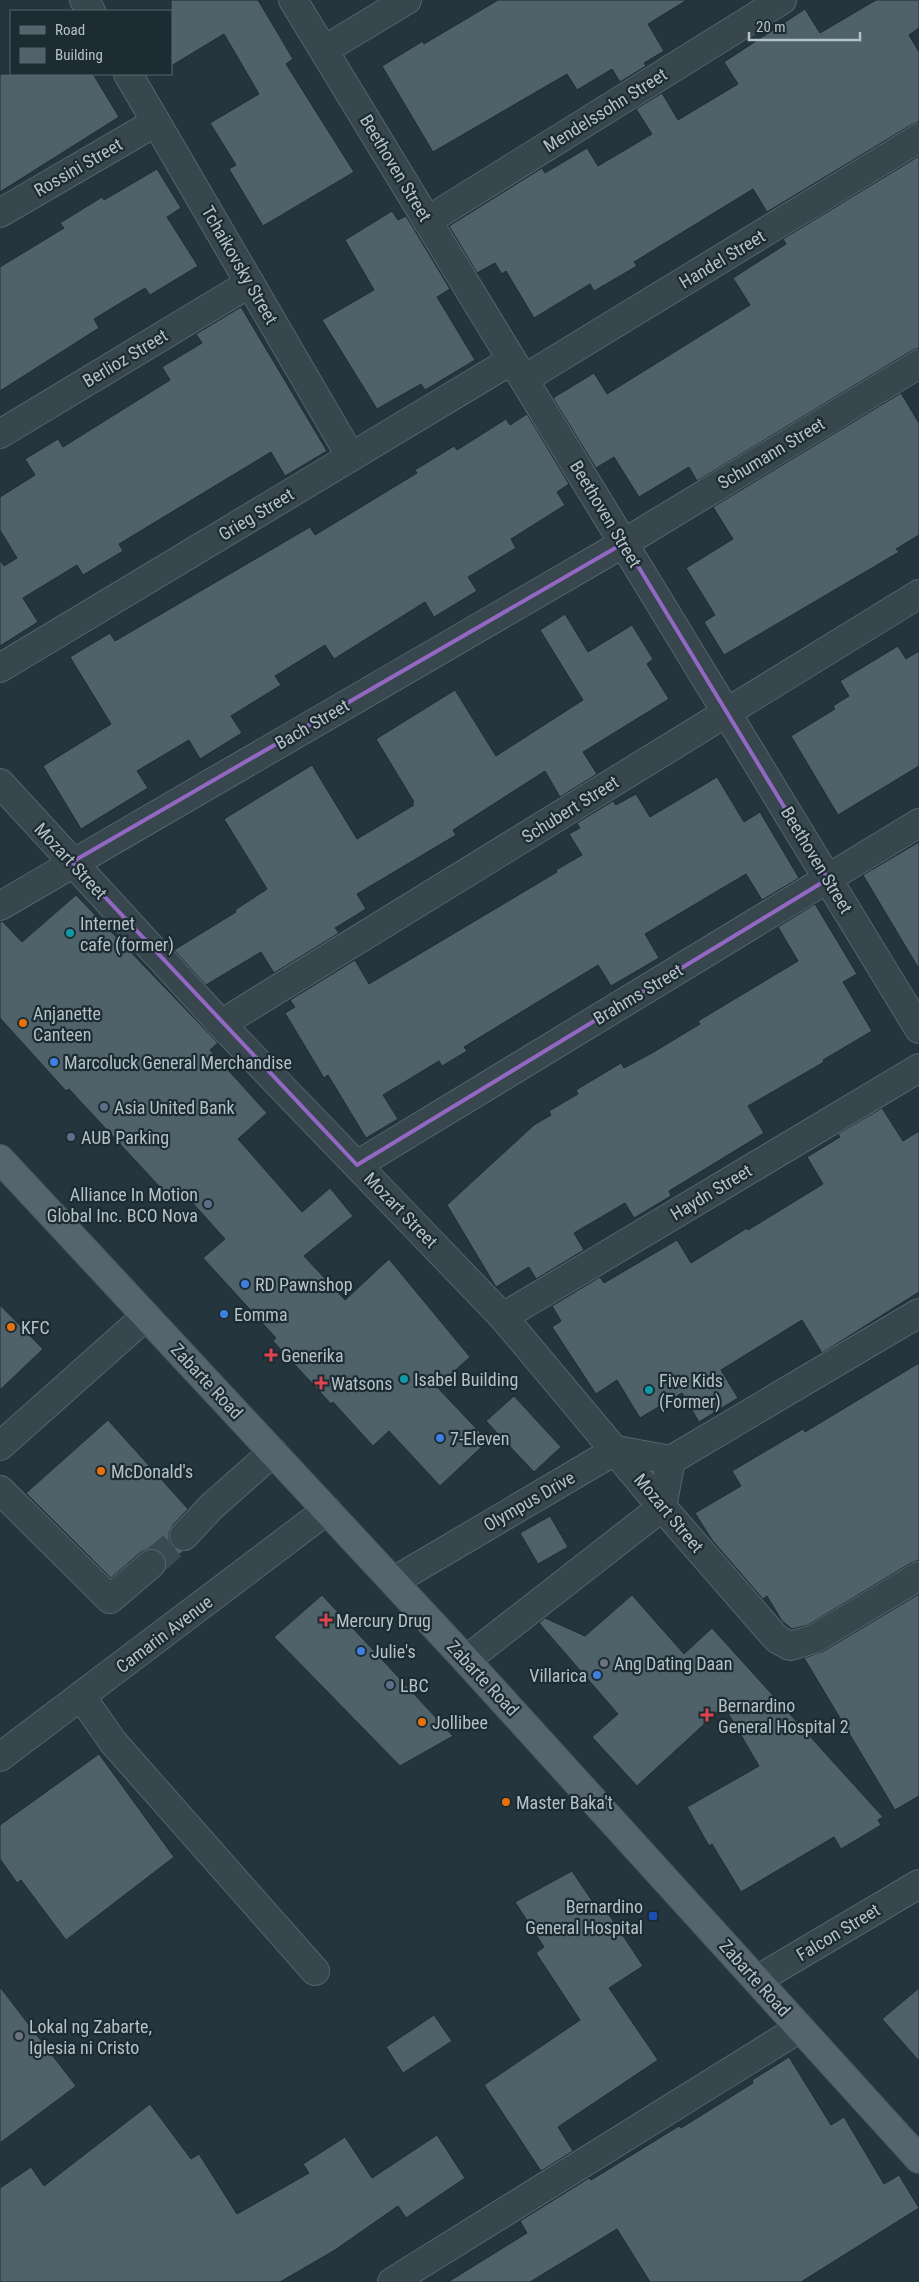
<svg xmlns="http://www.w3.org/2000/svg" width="919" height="2282" font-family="'Roboto Condensed',sans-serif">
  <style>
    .building { fill: #4f626a; stroke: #1f2d34 }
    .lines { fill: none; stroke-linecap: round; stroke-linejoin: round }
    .minor-tunnel { stroke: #3a4a52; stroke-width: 28; stroke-dasharray: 28 14; stroke-linecap: butt }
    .minor-casing { stroke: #56646b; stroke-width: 30 }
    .major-casing { stroke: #445259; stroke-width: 30 }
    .minor { stroke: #38464d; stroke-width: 28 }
    .major { stroke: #56656d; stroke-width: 28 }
    .marked { fill: none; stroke: #9268c3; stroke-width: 4; stroke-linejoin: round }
    .culture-dot { fill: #0f9aa8; stroke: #1d2b32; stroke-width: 2 }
    .food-dot { fill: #e8710a; stroke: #1d2b32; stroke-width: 2 }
    .shop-dot { fill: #3f7fe0; stroke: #1d2b32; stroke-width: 2 }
    .service-dot { fill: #5c6f8a; stroke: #1d2b32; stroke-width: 2 }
    .health-dot { fill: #e0444e; stroke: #1d2b32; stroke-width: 2 }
    .worship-dot { fill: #6b7280; stroke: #1d2b32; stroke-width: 2 }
    .transit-dot { fill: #1a4fb4; stroke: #1d2b32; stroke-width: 2 }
    .labels { text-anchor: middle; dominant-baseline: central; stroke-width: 4.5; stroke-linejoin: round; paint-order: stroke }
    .street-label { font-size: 18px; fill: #b4c1c8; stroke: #1d2b32 }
    .poi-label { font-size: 18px; fill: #b4c1c8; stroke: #1d2b32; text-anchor: start }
  </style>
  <rect width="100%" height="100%" fill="#24353d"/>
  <!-- building -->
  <g class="building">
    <polygon points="171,0 258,0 293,59 286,64 354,172 263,226 229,169 236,165 210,123 259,94 224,34 171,66"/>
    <polygon points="498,0 687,0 648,24 664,51 644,63 646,66 620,82 612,69 577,90 567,74 433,152 382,66 423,41 424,44"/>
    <polygon points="876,0 919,0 919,28 909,35 919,52 919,122 911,125 767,212 753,189 634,262 637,266 594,291 590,284 534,318 506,271 502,274 495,263 477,273 449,226 542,168 545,173 587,148 598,166 652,134 636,109 662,93 678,120 738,84 724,62 805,9 820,33"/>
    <polygon points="0,74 93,74 119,117 0,192"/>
    <polygon points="919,156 919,348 911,351 697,481 689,467 639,497 614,457 596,468 553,398 594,373 607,394 750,305 733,278 786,244 783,239"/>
    <polygon points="157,169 181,208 167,217 198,266 150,295 145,288 94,319 99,328 0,391 0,267 64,228 60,223 102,197 104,200"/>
    <polygon points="392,211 398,220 406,216 450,289 437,297 475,360 425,390 421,384 377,409 322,320 374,290 345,240"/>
    <polygon points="241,307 327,451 285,476 271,452 119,544 123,551 83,575 77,565 23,598 38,622 0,646 0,560 4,566 17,558 0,530 0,497 35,475 25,459 58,439 63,447 170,380 162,367 202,343 196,334"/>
    <polygon points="901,393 919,423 919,535 896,549 899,552 724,655 704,622 715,615 686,568 733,539 713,507"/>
    <polygon points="527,414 569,484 557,492 565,505 511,539 516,548 468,577 477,591 434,617 425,602 334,659 325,645 275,676 281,685 231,716 242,733 200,759 189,740 137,771 148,788 81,829 43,766 111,724 70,657 110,633 115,641 310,527 315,535 417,473 415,470 454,446 457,450 506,419 510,425"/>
    <polygon points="565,614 588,652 632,625 653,659 647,664 669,699 583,752 597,774 560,797 545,771 453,830 456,835 357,894 366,909 335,928 339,933 274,973 261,952 206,985 174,950 236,912 235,910 267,889 224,819 312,765 357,839 414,805 412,803 414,802 376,739 455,690 496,756 583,700 540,630"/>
    <polygon points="898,646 906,659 919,651 919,766 838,815 791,736 835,709 833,706 849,696 840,681"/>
    <polygon points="717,777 744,822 760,812 799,878 762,900 746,874 645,934 659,958 611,986 598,965 464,1047 467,1051 442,1066 439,1061 383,1095 398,1119 366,1138 328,1075 324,1078 285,1013 295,1007 290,1000 355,960 369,984 557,872 556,870 582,855 569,834 580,828 577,823 613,801 616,805 636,794 650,817"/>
    <polygon points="919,842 919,969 863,875"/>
    <polygon points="76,895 218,1043 210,1050 267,1113 238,1139 302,1212 330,1188 353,1216 304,1256 345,1300 389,1259 470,1357 437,1387 488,1441 440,1486 389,1431 373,1446 333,1402 331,1404 273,1341 276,1338 203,1258 225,1239 181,1190 171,1199 69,1089 66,1091 0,1018 0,922 2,921 22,942"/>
    <polygon points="815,904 857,974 843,982 872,1031 823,1060 824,1062 748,1106 764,1133 669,1191 671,1196 634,1218 625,1203 574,1233 584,1250 536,1279 529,1267 496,1287 447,1205 534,1125 551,1115 549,1111 578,1094 576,1090 621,1063 624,1068 652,1053 700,1024 698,1021 798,961 778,927"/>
    <polygon points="882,1108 903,1141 919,1131 919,1292 822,1353 802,1320 721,1370 738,1398 699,1422 682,1393 640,1418 617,1380 596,1394 552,1327 561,1321 552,1306 600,1277 604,1283 677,1240 691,1263 747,1228 748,1230 823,1184 807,1157 840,1137 838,1134"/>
    <polygon points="0,1305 43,1349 0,1390"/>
    <polygon points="919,1363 919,1560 911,1563 808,1625 792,1629 782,1621 767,1596 763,1599 712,1540 695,1513 741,1486 732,1471 803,1429 805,1432"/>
    <polygon points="514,1396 561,1447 534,1472 486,1421"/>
    <polygon points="108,1420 188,1509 173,1525 169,1533 169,1540 173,1547 184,1551 166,1564 163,1554 156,1549 148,1549 141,1552 111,1578 26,1493"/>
    <polygon points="550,1516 568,1547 538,1564 520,1533"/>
    <polygon points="919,1594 919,1796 895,1810 804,1658 822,1652"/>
    <polygon points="322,1595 453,1736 400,1766 274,1637"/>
    <polygon points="632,1595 684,1654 712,1628 883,1817 878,1820 881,1825 841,1849 834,1837 741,1892 712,1844 709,1846 687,1807 759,1766 724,1706 637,1786 592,1737 618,1714 539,1623 545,1618 585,1636"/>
    <polygon points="99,1754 174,1857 66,1940 21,1880 17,1883 0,1859 0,1825"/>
    <polygon points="572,1871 599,1911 604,1907 643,1966 609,1988 658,2060 558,2127 573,2151 541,2171 484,2085 580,2020 536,1953 544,1947 515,1902"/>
    <polygon points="0,1987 76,2086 0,2143"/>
    <polygon points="919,1988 919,2061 882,2019"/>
    <polygon points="434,2015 452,2041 403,2073 386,2047"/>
    <polygon points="789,2057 831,2125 844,2117 884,2184 899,2175 919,2208 801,2282 650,2282 617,2229 530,2282 448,2282 527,2233 520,2221 589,2178 591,2180 679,2126 681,2128 753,2083 752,2080"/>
    <polygon points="150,2104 191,2159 199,2154 237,2214 309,2173 303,2164 345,2137 372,2178 437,2135 465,2178 406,2218 398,2206 335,2250 280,2282 0,2282 0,2188 31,2167 44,2186"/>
  </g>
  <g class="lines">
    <!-- minor-tunnel -->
    <polyline class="minor-tunnel" points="151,1564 184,1536"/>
    <defs>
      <g id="minor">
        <polyline points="84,0 91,11"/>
        <polyline points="293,0 919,1029"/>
        <polyline points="324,50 407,0"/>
        <polyline points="128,74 351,457"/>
        <polyline points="0,213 156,122"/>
        <polyline points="427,221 782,0"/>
        <polyline points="524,379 919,138"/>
        <polyline points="0,434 250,283"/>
        <polyline points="0,668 512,360"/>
        <polyline points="0,783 221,1024 503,1317 662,1507 777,1639 790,1646 814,1639 919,1576"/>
        <polyline points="0,906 624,543 919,364"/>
        <polyline points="221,1024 919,594"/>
        <polyline points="357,1165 919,823"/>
        <polyline points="503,1317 919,1068"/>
        <polyline points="0,1446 146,1316"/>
        <polyline points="0,1490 110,1599 151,1564"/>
        <polyline points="184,1536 211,1507 273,1452"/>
        <polyline points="394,1581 616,1450 671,1460 919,1313"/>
        <polyline points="466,1660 662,1507 671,1460"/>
        <polyline points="81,1696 113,1742 315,1971"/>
        <polyline points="0,1757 327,1510"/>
        <polyline points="757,1980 919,1884"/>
        <polyline points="392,2282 800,2028"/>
      </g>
      <polyline id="major" points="0,1159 466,1660 919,2159"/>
    </defs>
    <!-- minor casing -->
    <use href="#minor" class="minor-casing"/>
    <!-- major casing -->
    <use href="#major" class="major-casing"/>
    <!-- minor -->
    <use href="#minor" class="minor"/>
    <!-- major -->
    <use href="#major" class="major"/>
  </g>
  <!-- marked area -->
  <path class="marked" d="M624 543 828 879 357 1165 72 862Z"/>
  <!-- markers -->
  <g class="culture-dot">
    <circle cx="70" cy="933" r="5"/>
    <circle cx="404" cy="1379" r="5"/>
    <circle cx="649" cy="1390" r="5"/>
  </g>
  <g class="food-dot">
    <circle cx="23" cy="1023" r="5"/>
    <circle cx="11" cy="1327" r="5"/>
    <circle cx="101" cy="1471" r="5"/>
    <circle cx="422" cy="1722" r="5"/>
    <circle cx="506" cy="1802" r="5"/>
  </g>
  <g class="shop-dot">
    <circle cx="54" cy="1062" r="5"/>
    <circle cx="245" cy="1284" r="5"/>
    <circle cx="224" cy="1314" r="5"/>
    <circle cx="440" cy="1438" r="5"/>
    <circle cx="361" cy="1651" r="5"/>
    <circle cx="597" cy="1675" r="5"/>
  </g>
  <g class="service-dot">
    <circle cx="104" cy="1107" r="5"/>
    <circle cx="71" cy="1137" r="5"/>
    <circle cx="208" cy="1204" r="5"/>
    <circle cx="390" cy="1685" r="5"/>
  </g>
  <g class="health-dot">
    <path d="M268.5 1347.5h5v5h5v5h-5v5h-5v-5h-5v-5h5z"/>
    <path d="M318.5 1375.5h5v5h5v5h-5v5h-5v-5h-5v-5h5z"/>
    <path d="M323.5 1612.5h5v5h5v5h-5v5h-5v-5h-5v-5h5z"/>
    <path d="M704.5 1707.5h5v5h5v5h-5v5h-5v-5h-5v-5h5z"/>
  </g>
  <g class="worship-dot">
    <circle cx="604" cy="1663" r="5"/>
    <circle cx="19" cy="2036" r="5"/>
  </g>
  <rect class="transit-dot" x="648" y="1911" width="10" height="10" rx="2.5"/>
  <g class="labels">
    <!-- street labels -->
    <g class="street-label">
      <text transform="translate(605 110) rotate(-32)">Mendelssohn Street</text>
      <text transform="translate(78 167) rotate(-30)">Rossini Street</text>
      <text transform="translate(396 168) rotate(59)">Beethoven Street</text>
      <text transform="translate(722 259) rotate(-31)">Handel Street</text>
      <text transform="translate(240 265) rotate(60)">Tchaikovsky Street</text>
      <text transform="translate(125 358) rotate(-31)">Berlioz Street</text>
      <text transform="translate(771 453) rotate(-31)">Schumann Street</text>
      <text transform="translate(256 514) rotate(-31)">Grieg Street</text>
      <text transform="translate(606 514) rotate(59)">Beethoven Street</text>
      <text transform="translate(312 724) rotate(-30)">Bach Street</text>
      <text transform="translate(570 809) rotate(-32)">Schubert Street</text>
      <text transform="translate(817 860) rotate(59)">Beethoven Street</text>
      <text transform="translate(71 861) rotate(47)">Mozart Street</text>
      <text transform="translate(638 994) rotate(-31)">Brahms Street</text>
      <text transform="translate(711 1192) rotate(-31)">Haydn Street</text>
      <text transform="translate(401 1210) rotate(46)">Mozart Street</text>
      <text transform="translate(207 1381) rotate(47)">Zabarte Road</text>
      <text transform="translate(529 1501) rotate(-30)">Olympus Drive</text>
      <text transform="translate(669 1513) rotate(50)">Mozart Street</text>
      <text transform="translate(164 1634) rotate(-37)">Camarin Avenue</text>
      <text transform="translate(483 1678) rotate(47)">Zabarte Road</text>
      <text transform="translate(838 1932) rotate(-31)">Falcon Street</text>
      <text transform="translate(755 1978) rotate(48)">Zabarte Road</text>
    </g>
    <!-- poi labels -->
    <g class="poi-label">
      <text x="80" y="923">Internet<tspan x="80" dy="21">cafe (former)</tspan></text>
      <text x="33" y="1013">Anjanette<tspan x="33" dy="21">Canteen</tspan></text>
      <text x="64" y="1062">Marcoluck General Merchandise</text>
      <text x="114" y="1107">Asia United Bank</text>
      <text x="81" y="1137">AUB Parking</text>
      <text x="198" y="1194" text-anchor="end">Alliance In Motion<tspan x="198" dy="21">Global Inc. BCO Nova</tspan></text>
      <text x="255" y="1284">RD Pawnshop</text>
      <text x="234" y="1314">Eomma</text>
      <text x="21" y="1327">KFC</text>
      <text x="281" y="1355">Generika</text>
      <text x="414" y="1379">Isabel Building</text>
      <text x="659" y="1380">Five Kids<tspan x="659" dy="21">(Former)</tspan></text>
      <text x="331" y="1383">Watsons</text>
      <text x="450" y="1438">7-Eleven</text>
      <text x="111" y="1471">McDonald's</text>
      <text x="336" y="1620">Mercury Drug</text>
      <text x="371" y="1651">Julie's</text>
      <text x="614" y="1663">Ang Dating Daan</text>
      <text x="587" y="1675" text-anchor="end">Villarica</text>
      <text x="400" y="1685">LBC</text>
      <text x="718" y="1705">Bernardino<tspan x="718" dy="21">General Hospital 2</tspan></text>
      <text x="432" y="1722">Jollibee</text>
      <text x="516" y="1802">Master Baka't</text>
      <text x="643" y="1906" text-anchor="end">Bernardino<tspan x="643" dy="21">General Hospital</tspan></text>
      <text x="29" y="2026">Lokal ng Zabarte,<tspan x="29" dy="21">Iglesia ni Cristo</tspan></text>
    </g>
  </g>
  <!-- legend -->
  <rect x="10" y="10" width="162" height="65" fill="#1d2b32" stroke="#59676e"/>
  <rect x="20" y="26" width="25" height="8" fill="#56656d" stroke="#59676e"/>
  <text x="55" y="35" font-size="15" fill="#b4c1c8">Road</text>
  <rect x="20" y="48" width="25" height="15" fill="#4f626a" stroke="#59676e"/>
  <text x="55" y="60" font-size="15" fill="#b4c1c8">Building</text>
  <!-- scale -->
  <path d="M749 32v8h111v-8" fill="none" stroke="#b4c1c8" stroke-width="2.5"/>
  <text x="756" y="32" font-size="15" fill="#b4c1c8" stroke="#1d2b32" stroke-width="4" paint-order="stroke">20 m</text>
</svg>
